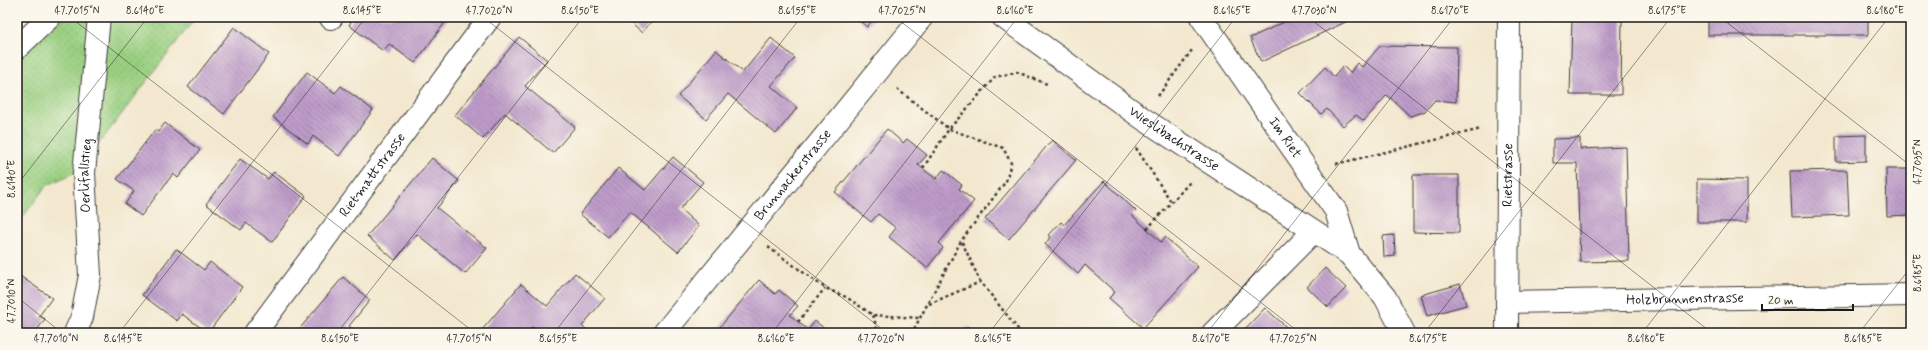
<svg xmlns="http://www.w3.org/2000/svg" width="1928" height="350" font-family="Mynerve,sans-serif">
  <style>
    .grass { fill: url(#grass-dots); stroke: #5a764e }
    .building { fill: url(#building-back-hatch) }
    .lines { fill: none; stroke-linecap: round; stroke-linejoin: round }
    .minor-casing { stroke: #3c3b37; stroke-width: 24 }
    .path { stroke: #3c3b37; stroke-width: 2.5; stroke-dasharray: 3 3; stroke-linecap: butt }
    .minor { stroke: #fff; stroke-width: 22 }
    .ticks { fill: none; stroke: #1c1c1c; stroke-width: 1; stroke-opacity: 0.45 }
    .labels { text-anchor: middle; dominant-baseline: central; stroke-width: 4; stroke-linejoin: round; paint-order: stroke }
    .street-label { font-size: 14px; fill: #1c1c1c; stroke: #fbf7ec }
    .neatline { fill: none; stroke: #1c1c1c; stroke-width: 1.5 }
    .ticks-label { font-size: 10px; text-anchor: middle; fill: #1c1c1c }
  </style>
  <defs>
    <pattern id="grass-dots" width="8" height="8" patternUnits="userSpaceOnUse"><rect width="8" height="8" fill="#99cf80"/><path d="M2 2h.1M6 6h.1" fill="none" stroke="#83b16e" stroke-width="1.8" stroke-linecap="round"/></pattern>
    <pattern id="building-back-hatch" width="6" height="6" patternUnits="userSpaceOnUse"><rect width="6" height="6" fill="#bd9bc9"/><path d="M-1 5l2 2M0 0l6 6M5-1l2 2" fill="none" stroke="#997ea2"/></pattern>
  </defs>
  <rect width="100%" height="100%" fill="#fbf7ec"/>
  <filter id="ink" filterUnits="userSpaceOnUse"><feTurbulence type="fractalNoise" baseFrequency=".025" numOctaves="2"/><feDisplacementMap in="SourceGraphic" scale="8" xChannelSelector="R" yChannelSelector="G"/><feConvolveMatrix kernelMatrix="1 2 1 2 8 2 1 2 1" color-interpolation-filters="sRGB"/></filter>
  <filter id="wash" filterUnits="userSpaceOnUse"><feTurbulence type="fractalNoise" baseFrequency=".012" numOctaves="4" result="noise"/><feDisplacementMap in="SourceGraphic" scale="16" xChannelSelector="R" yChannelSelector="G"/><feGaussianBlur stdDeviation="0.9" result="paint"/><feColorMatrix in="noise" values="0 0 0 0 0 0 0 0 0 0 0 0 0 0 0 0 0 1.4 0 .05"/><feComposite in="paint" operator="in"/></filter>
  <g filter="url(#wash)">
    <rect width="100%" height="100%" fill="#f3e8cf"/>
    <!-- grass -->
    <polygon class="grass" points="68,17 196,17 78,171 46,186 17,225 17,59 53,24"/>
    <g id="blocks">
      <!-- building -->
      <g class="building">
        <polygon points="354,17 449,17 415,63 389,44 383,51 349,25"/>
        <polygon points="624,17 655,17 642,33"/>
        <polygon points="855,17 875,17 867,27"/>
        <polygon points="1295,17 1356,17 1261,62 1250,38"/>
        <polygon points="1572,17 1622,17 1621,95 1570,95"/>
        <rect x="1708" y="17" width="160" height="18"/>
        <polygon points="234,27 269,54 224,114 188,87"/>
        <polygon points="519,37 547,60 525,86 575,127 553,153 505,113 483,139 455,115"/>
        <polygon points="771,38 795,58 771,86 797,108 776,134 728,94 706,119 678,96 716,50 743,72"/>
        <polygon points="1380,46 1457,47 1456,102 1435,100 1424,112 1410,116 1387,95 1364,121 1356,115 1343,126 1327,109 1321,114 1300,93 1325,67 1334,77 1343,66 1350,73 1357,63 1362,67"/>
        <polygon points="307,72 335,93 341,86 373,110 339,156 313,136 308,144 273,117"/>
        <polygon points="165,123 200,150 178,178 173,174 141,216 125,204 134,191 117,179 155,130 158,132"/>
        <polygon points="887,129 903,143 907,139 927,155 918,165 936,179 943,170 962,185 959,189 974,201 939,243 943,248 927,268 889,237 896,228 878,214 871,222 835,192"/>
        <polygon points="1866,135 1866,161 1836,162 1836,136"/>
        <polygon points="1580,138 1580,149 1626,147 1629,261 1580,262 1577,163 1553,163 1553,139"/>
        <polygon points="1052,140 1076,160 1009,239 985,219"/>
        <polygon points="673,157 703,182 680,209 699,226 678,252 630,212 608,237 580,214 618,168 645,190"/>
        <polygon points="432,158 459,181 437,208 487,248 465,274 417,234 395,260 367,236"/>
        <polygon points="240,159 268,179 274,172 306,196 272,242 246,223 241,230 206,204"/>
        <polygon points="1886,169 1911,169 1911,215 1887,216"/>
        <polygon points="1847,170 1849,215 1792,217 1790,171"/>
        <polygon points="1413,175 1459,175 1459,233 1413,232"/>
        <polygon points="1697,179 1747,180 1747,222 1697,222"/>
        <polygon points="1104,181 1136,211 1132,215 1147,229 1161,242 1165,237 1198,267 1143,328 1109,298 1115,292 1085,265 1078,274 1045,244 1051,237 1049,235 1061,222 1064,225"/>
        <polygon points="1394,235 1395,256 1384,257 1383,236"/>
        <polygon points="176,249 204,270 210,262 242,287 208,333 182,314 177,321 142,295"/>
        <polygon points="1325,268 1346,288 1328,307 1307,287"/>
        <polygon points="575,273 605,298 582,326 591,333 539,333 532,327 527,333 486,333 482,330 521,284 547,306"/>
        <polygon points="17,274 52,298 39,316 45,319 35,333 17,333"/>
        <polygon points="343,277 370,300 349,326 357,333 296,333"/>
        <polygon points="759,280 775,294 779,290 798,306 790,315 808,330 815,321 830,333 715,333"/>
        <polygon points="1460,284 1466,305 1427,316 1421,295"/>
        <polygon points="1265,308 1293,333 1241,333"/>
        <polygon points="968,327 975,333 962,333"/>
      </g>
    </g>
  </g>
  <g filter="url(#ink)">
    <use href="#blocks" fill-opacity="0" stroke="#3c3b37" stroke-width="1"/>
    <g class="lines">
      <defs>
        <g id="minor">
          <path id="s1" d="M1003 17 1142 118 1349 254 1385 297 1404 333"/>
          <path id="s2" d="M1201 17 1336 211 1349 254"/>
          <polyline points="331,18 332,17"/>
          <polyline points="17,48 50,17"/>
          <path id="s3" d="M1507 302 1911 295"/>
          <path id="s4" d="M75 333 82 317 90 275 84 173 99 17"/>
          <path id="s5" d="M255 333 490 17"/>
          <path id="s6" d="M664 333 922 17"/>
          <polyline points="1213,333 1313,232"/>
          <path id="s7" d="M1507 333 1509 17"/>
        </g>
      </defs>
      <!-- minor casing -->
      <use href="#minor" class="minor-casing"/>
      <!-- path -->
      <g class="path">
        <polyline points="897,89 949,129 1003,148 1011,163 1006,181 961,241 912,333"/>
        <polyline points="1158,96 1192,50"/>
        <polyline points="1136,148 1172,203"/>
        <polyline points="1336,164 1481,129"/>
        <polyline points="923,168 949,129 995,77 1017,72 1047,84"/>
        <polyline points="1147,229 1190,182"/>
        <polyline points="962,242 980,281 1021,333"/>
        <polyline points="768,247 825,288 846,297 873,315 920,318"/>
        <polyline points="929,304 980,282"/>
        <polyline points="873,315 878,333"/>
        <polyline points="798,322 825,288"/>
      </g>
      <!-- minor -->
      <use href="#minor" class="minor"/>
    </g>
  </g>
  <!-- ticks -->
  <path class="ticks" d="M70 17 475 333M483 17 887 333M895 17 1300 333M1308 17 1712 333M1720 17 1911 166M17 185 148 17M17 297 62 333M119 333 366 17M337 333 583 17M554 333 801 17M772 333 1018 17M989 333 1236 17M1207 333 1454 17M1424 333 1671 17M1642 333 1889 17M1859 333 1911 267"/>
  <g class="labels">
    <!-- street labels -->
    <g class="street-label">
      <text stroke="none"><textPath href="#s2" startOffset="147">Im Riet</textPath></text>
      <text stroke="none"><textPath href="#s1" startOffset="210">Wieslibachstrasse</textPath></text>
      <text stroke="none"><textPath href="#s5" startOffset="197">Rietmattstrasse</textPath></text>
      <text stroke="none"><textPath href="#s6" startOffset="204">Brunnackerstrasse</textPath></text>
      <text stroke="none"><textPath href="#s7" startOffset="158">Rietstrasse</textPath></text>
      <text stroke="none"><textPath href="#s4" startOffset="160">Oerlifallstieg</textPath></text>
      <text stroke="none"><textPath href="#s3" startOffset="178">Holzbrunnenstrasse</textPath></text>
    </g>
  </g>
  <!-- margin -->
  <rect width="1928" height="350" fill="none" stroke="#fbf7ec" stroke-width="44"/>
  <!-- scale -->
  <path d="M1762 304v6h91v-6" fill="none" stroke="#1c1c1c" stroke-width="2"/>
  <text x="1768" y="304" font-size="12" fill="#1c1c1c" stroke="#fbf7ec" stroke-width="3" paint-order="stroke">20 m</text>
  <rect x="22" y="22" width="1884" height="306" class="neatline"/>
  <g class="ticks-label">
    <text x="77" y="14">47.7015°N</text>
    <text x="145" y="14">8.6140°E</text>
    <text x="362" y="14">8.6145°E</text>
    <text x="489" y="14">47.7020°N</text>
    <text x="580" y="14">8.6150°E</text>
    <text x="797" y="14">8.6155°E</text>
    <text x="902" y="14">47.7025°N</text>
    <text x="1015" y="14">8.6160°E</text>
    <text x="1232" y="14">8.6165°E</text>
    <text x="1314" y="14">47.7030°N</text>
    <text x="1450" y="14">8.6170°E</text>
    <text x="1667" y="14">8.6175°E</text>
    <text x="1885" y="14">8.6180°E</text>
    <text transform="translate(1917 162) rotate(-90)" y="4">47.7035°N</text>
    <text transform="translate(11 179) rotate(-90)" y="4">8.6140°E</text>
    <text transform="translate(1917 273) rotate(-90)" y="4">8.6185°E</text>
    <text transform="translate(11 301) rotate(-90)" y="4">47.7010°N</text>
    <text x="56" y="342">47.7010°N</text>
    <text x="123" y="342">8.6145°E</text>
    <text x="340" y="342">8.6150°E</text>
    <text x="469" y="342">47.7015°N</text>
    <text x="558" y="342">8.6155°E</text>
    <text x="776" y="342">8.6160°E</text>
    <text x="881" y="342">47.7020°N</text>
    <text x="993" y="342">8.6165°E</text>
    <text x="1211" y="342">8.6170°E</text>
    <text x="1293" y="342">47.7025°N</text>
    <text x="1428" y="342">8.6175°E</text>
    <text x="1646" y="342">8.6180°E</text>
    <text x="1863" y="342">8.6185°E</text>
  </g>
</svg>
